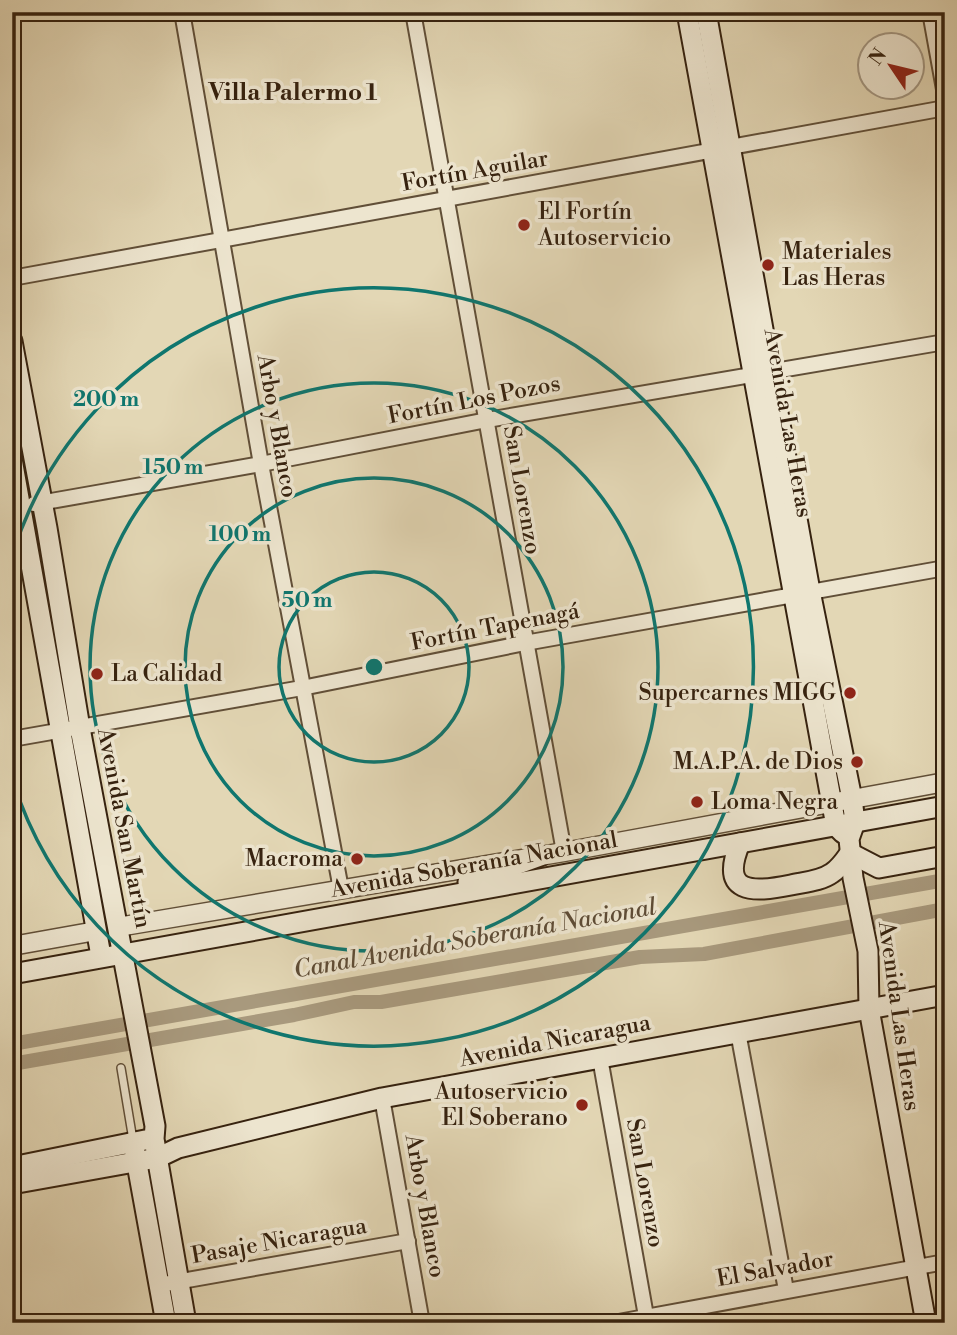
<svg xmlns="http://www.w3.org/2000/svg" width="957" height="1335" font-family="'Libre Bodoni',serif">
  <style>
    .grass { fill: url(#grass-dots); stroke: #7e6d54; stroke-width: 2 }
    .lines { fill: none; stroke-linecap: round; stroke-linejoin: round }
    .canal { stroke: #a8997d; stroke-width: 14 }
    .service-casing { stroke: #614f38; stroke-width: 10 }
    .minor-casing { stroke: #614f38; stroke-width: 18 }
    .tertiary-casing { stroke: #614f38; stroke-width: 21 }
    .secondary-casing { stroke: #36220f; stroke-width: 23 }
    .service { stroke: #ede5cf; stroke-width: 7 }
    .minor { stroke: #ede5cf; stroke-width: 14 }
    .tertiary { stroke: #ede5cf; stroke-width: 18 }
    .secondary { stroke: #ede5cf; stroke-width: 19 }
    .ring { fill: none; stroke: #0f766e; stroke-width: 3.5 }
    .poi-dot { fill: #8f2418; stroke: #ede5cf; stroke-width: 2.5 }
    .labels { text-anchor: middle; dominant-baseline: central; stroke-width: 7; stroke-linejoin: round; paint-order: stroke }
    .street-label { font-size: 23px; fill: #36220f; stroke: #ede5cf }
    .poi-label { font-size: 23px; fill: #36220f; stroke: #ede5cf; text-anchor: start }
    .neighbourhood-label { font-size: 24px; font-weight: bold; fill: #36220f; stroke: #ede5cf }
    .water-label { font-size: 24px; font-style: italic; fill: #5e4c36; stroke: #ede5cf }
    .centre { fill: #0f766e; stroke: #ede5cf; stroke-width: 3.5 }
    .ring-label { font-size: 21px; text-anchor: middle; font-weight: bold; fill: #0f766e; stroke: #ede5cf; stroke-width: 7; stroke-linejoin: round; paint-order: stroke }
  </style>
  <defs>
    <pattern id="grass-dots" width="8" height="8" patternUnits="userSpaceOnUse" patternTransform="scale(1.75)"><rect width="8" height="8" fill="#c6b899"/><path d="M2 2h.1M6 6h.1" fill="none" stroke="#a2957b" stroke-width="1.8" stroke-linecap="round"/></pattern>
  </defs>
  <rect width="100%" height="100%" fill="#e3d7b5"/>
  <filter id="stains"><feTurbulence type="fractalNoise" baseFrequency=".00286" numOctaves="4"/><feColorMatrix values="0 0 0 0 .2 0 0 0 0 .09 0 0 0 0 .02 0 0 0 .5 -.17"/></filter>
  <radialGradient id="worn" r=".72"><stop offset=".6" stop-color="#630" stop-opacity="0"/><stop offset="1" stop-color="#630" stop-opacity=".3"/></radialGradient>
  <!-- grass -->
  <polygon class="grass" points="39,521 73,709 66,710 31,523"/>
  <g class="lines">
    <!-- canal -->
    <g class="canal">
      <polyline points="12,1044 945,880"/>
      <polyline points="12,1064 294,1015 354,1002 381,1002 640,957 704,954 945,909"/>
    </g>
    <defs>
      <polyline id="service" points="121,1068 133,1140"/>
      <g id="minor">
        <polyline points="182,12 261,464 341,889"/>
        <polyline points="413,12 564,852"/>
        <polyline points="930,12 945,95"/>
        <polyline points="12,278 945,108"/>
        <polyline points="34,504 261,464 487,420 945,342"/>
        <polyline points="12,739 302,688 525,643 945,568"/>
        <polyline points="738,1032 786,1290"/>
        <polyline points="600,1058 646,1316"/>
        <polyline points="382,1098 422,1323"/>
        <polyline points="159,1285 408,1241"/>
        <polyline points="613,1323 945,1262"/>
      </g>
      <g id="tertiary">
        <polyline points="118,927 564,852 945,782"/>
        <polyline points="12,946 96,931"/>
      </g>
      <g id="secondary">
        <polyline points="687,12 836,826 843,833"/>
        <polyline points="706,12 810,591 852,799 855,822 849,839 853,878 868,951 869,1009 926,1323"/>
        <polyline points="12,341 47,528 80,728 155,1126 154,1139 186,1323"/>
        <polyline points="12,459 101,956"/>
        <path d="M740 843C719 894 752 893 791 885 805 882 821 881 832 873 840 868 845 860 850 853L879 868 945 856"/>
        <polyline points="468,882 540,856"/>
        <polyline points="12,974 945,806"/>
        <polyline points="133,1142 166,1323"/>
        <polyline points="12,1167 145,1140"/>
        <polyline points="12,1184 157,1158 178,1148 382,1098 945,995"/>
      </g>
    </defs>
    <!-- service casing -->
    <use href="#service" class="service-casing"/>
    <!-- minor casing -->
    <use href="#minor" class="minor-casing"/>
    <!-- tertiary casing -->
    <use href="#tertiary" class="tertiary-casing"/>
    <!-- secondary casing -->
    <use href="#secondary" class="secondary-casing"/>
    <!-- service -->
    <use href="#service" class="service"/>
    <!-- minor -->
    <use href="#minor" class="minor"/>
    <!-- tertiary -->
    <use href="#tertiary" class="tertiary"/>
    <!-- secondary -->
    <use href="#secondary" class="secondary"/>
  </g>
  <!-- distance rings -->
  <g class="ring">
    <circle cx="374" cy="667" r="95"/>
    <circle cx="374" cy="667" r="189"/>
    <circle cx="374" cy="667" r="284"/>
    <path d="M13 553A379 379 0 1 1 13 781"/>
  </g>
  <!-- markers -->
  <g class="poi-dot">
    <circle cx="524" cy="225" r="7"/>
    <circle cx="768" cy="265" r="7"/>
    <circle cx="97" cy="674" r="7"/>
    <circle cx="850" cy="693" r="7"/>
    <circle cx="857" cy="762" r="7"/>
    <circle cx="697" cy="802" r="7"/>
    <circle cx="357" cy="859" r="7"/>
    <circle cx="582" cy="1105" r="7"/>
  </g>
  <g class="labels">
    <!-- street labels -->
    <g class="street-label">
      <text transform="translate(475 171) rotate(-10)">Fortín Aguilar</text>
      <text transform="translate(474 400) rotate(-11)">Fortín Los Pozos</text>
      <text transform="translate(788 423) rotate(80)">Avenida Las Heras</text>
      <text transform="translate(277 426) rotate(80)">Arbo y Blanco</text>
      <text transform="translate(522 490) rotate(80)">San Lorenzo</text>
      <text transform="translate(495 627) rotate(-11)">Fortín Tapenagá</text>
      <text transform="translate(124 828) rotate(79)">Avenida San Martín</text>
      <text transform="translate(474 865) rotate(-10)">Avenida Soberanía Nacional</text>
      <text transform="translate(899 1016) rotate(82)">Avenida Las Heras</text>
      <text transform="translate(555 1041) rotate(-11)">Avenida Nicaragua</text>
      <text transform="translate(645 1183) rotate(80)">San Lorenzo</text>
      <text transform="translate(425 1206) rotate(80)">Arbo y Blanco</text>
      <text transform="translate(279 1241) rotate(-10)">Pasaje Nicaragua</text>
      <text transform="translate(775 1269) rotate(-10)">El Salvador</text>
    </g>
    <!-- poi labels -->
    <g class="poi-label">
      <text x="538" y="212">El Fortín<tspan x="538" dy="26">Autoservicio</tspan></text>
      <text x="782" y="252">Materiales<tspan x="782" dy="26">Las Heras</tspan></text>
      <text x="111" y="674">La Calidad</text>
      <text x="836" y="693" text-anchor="end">Supercarnes MIGG</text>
      <text x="843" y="762" text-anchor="end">M.A.P.A. de Dios</text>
      <text x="711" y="802">Loma Negra</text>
      <text x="343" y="859" text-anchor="end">Macroma</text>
      <text x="568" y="1092" text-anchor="end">Autoservicio<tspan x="568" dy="26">El Soberano</tspan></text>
    </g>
    <!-- neighbourhood labels -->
    <g class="neighbourhood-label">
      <text x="293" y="93">Villa Palermo 1</text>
    </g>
    <!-- water labels -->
    <g class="water-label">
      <text transform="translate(475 939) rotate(-10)">Canal Avenida Soberanía Nacional</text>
    </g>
  </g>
  <circle cx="374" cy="667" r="10" class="centre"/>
  <g class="ring-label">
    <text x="106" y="406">200 m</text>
    <text x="173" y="474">150 m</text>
    <text x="240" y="541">100 m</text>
    <text x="307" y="607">50 m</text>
  </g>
  <!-- margin -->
  <rect width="957" height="1335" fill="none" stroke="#e3d7b5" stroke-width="42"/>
  <rect x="14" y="14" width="929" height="1307" fill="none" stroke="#36220f" stroke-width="3.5"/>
  <rect x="21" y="21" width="915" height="1293" fill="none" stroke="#36220f" stroke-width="2"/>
  <!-- north arrow -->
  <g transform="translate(891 66) rotate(305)"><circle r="33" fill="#ede5cf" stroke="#a49782" stroke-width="2"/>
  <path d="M0-5L12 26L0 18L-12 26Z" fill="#8f2418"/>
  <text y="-10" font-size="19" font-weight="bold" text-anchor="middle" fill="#36220f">N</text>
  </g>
  <rect width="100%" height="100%" filter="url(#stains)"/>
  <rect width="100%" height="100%" fill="url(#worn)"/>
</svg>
